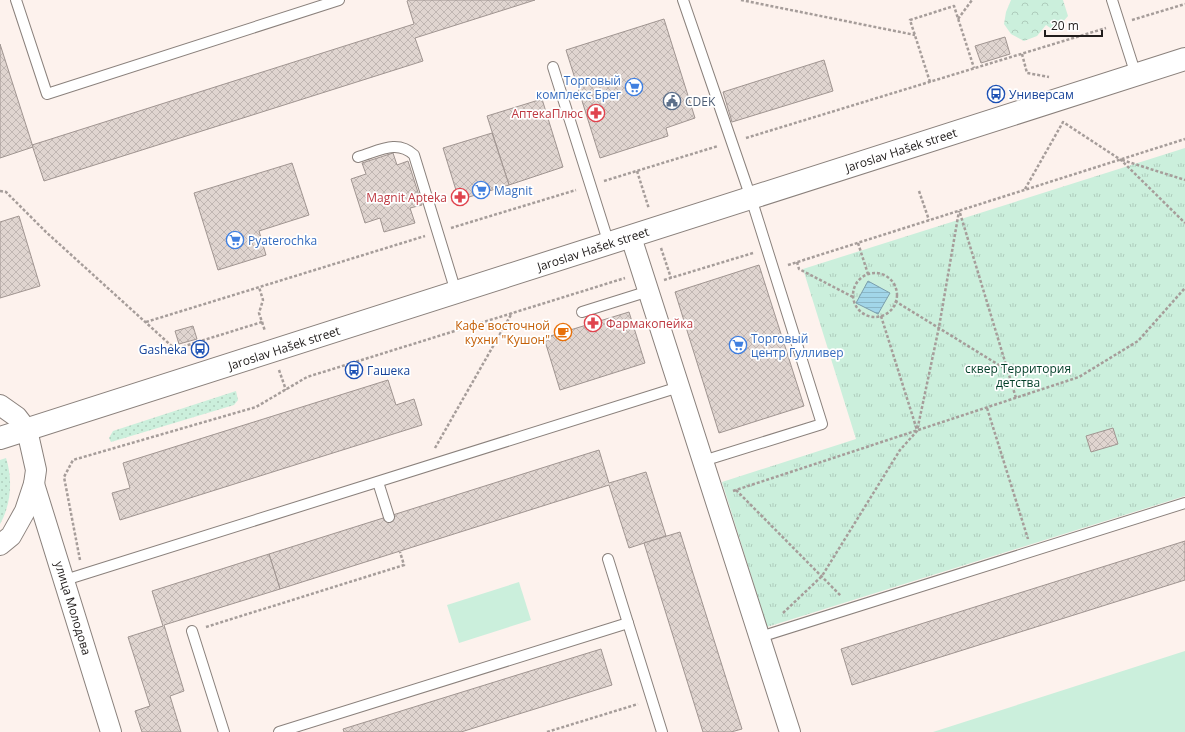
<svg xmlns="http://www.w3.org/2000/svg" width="1185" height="732" font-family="'Open Sans',sans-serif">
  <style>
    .grass { fill: url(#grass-dots) }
    .forest { fill: url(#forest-crowns) }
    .park { fill: url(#park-tufts) }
    .pitch { fill: #cbefdc }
    .water { fill: url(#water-rules); stroke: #7b9eac }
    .building { fill: url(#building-cross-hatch); stroke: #a09591 }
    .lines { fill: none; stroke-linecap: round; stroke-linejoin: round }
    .lane-casing { stroke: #8a817c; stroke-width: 12 }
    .street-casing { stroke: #8a817c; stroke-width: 22 }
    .secondary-casing { stroke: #8a817c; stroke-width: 24 }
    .path { stroke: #a69d9a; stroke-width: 2.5; stroke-dasharray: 3 2; stroke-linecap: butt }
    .lane { stroke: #fff; stroke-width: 10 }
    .street { stroke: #fff; stroke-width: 20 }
    .secondary { stroke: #fff; stroke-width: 22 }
    .labels { text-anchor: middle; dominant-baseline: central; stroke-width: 3.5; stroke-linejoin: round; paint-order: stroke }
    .shop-label { font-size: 12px; fill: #366cbe; stroke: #fff; text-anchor: start }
    .transit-label { font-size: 12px; fill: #164399; stroke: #fff; text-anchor: start }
    .service-label { font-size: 12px; fill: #4e5e75; stroke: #fff; text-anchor: start }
    .health-label { font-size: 12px; fill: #be3a42; stroke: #fff; text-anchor: end }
    .street-label { font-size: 12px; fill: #211d1c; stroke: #fff }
    .food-label { font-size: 12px; fill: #c56008; stroke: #fff; text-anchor: end }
    .park-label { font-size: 12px; fill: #003e27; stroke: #fff }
  </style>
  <defs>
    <pattern id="grass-dots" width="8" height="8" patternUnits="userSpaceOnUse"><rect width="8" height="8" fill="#cbefdc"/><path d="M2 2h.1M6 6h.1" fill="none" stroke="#aeccbc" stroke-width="1.8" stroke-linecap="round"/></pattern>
    <pattern id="forest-crowns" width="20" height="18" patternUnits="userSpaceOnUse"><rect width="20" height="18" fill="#cbefdc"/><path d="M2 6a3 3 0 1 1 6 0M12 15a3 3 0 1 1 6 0" fill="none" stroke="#aeccbc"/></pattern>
    <pattern id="park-tufts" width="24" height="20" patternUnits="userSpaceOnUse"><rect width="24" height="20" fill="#cbefdc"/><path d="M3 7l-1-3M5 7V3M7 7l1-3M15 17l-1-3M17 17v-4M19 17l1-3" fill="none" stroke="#aeccbc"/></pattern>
    <pattern id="water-rules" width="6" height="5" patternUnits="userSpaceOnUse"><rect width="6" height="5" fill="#a2d6e9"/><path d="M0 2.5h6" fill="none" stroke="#8bb7c7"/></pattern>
    <pattern id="building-cross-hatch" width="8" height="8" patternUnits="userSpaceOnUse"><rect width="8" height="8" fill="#e0d5d0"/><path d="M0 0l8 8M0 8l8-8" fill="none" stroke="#c0b6b2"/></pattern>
  </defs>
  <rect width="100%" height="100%" fill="#fdf2ed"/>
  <!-- grass -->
  <g class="grass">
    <polygon points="236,391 238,400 234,405 111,442 109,438 113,431"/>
    <path d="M6 458C13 479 11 505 0 524V460Z"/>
  </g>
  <!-- forest -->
  <polygon class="forest" points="1011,0 1063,0 1068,16 1055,31 1046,25 1037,36 1024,41 1011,34 1004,24 1006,12"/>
  <!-- park -->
  <polygon class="park" points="1185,148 1185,496 767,627 722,482 856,439 803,269"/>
  <!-- pitch -->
  <g class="pitch">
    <polygon points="519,582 531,620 459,643 447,605"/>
    <polygon points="1185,651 1185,732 933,732"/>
  </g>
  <!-- water -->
  <polygon class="water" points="868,281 890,293 878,314 856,303"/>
  <!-- building -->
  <g class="building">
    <polygon points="409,0 535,0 415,38 423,61 44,181 32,145 414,24 407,1"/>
    <polygon points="664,19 695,118 666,128 668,136 600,158 566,50"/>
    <polygon points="1005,37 1010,54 981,63 975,46"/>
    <polygon points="0,44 33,147 0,158"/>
    <polygon points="824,60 833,91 732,122 723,92"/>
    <polygon points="542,99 563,167 509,185 487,116"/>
    <polygon points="492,133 509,185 459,200 443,148"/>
    <polygon points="393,153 397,165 408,161 422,205 410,208 415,223 384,232 380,218 365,223 351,179 366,174 362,163"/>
    <polygon points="292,163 309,215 259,231 266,255 218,270 194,193"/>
    <polygon points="19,216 40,286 0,298 0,222"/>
    <polygon points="759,265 804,406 719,433 675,292"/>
    <polygon points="629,312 645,363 560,390 544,338"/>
    <polygon points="193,326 197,339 179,344 175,331"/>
    <polygon points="388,380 396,405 414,399 422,425 120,520 112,493 130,488 123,463"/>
    <polygon points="1113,428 1118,444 1091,452 1086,436"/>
    <polygon points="599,450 609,483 646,472 666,536 629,548 609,485 280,589 269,554"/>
    <polygon points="680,532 742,729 731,732 703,732 644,543"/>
    <polygon points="1185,541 1185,580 852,685 841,649"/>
    <polygon points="269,554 280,589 164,625 184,691 170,696 181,732 142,732 135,711 150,706 128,637 163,626 152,591"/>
    <polygon points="601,649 612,685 461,732 344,732 343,729"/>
  </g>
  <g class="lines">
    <defs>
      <g id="lane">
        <polyline points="16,0 47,94 339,0"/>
        <polyline points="683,0 751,198 822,424 703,461"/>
        <polyline points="1112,0 1136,75"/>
        <polyline points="553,67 609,244"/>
        <path d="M358 157C379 151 397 139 414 155L456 292"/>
        <polyline points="582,312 649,291"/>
        <polyline points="378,482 389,517"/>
        <polyline points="608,559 662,732"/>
        <polyline points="65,580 679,387"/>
        <polyline points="192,631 224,732"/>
        <polyline points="760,637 1185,503"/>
        <polyline points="279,732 628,623"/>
      </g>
      <g id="street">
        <polyline points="631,237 790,732"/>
        <polyline points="0,405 17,417 27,430 36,470 34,484 25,511 11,536 0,545"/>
        <polyline points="34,484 111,732"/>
      </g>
      <polyline id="secondary" points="0,438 1185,59"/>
    </defs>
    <!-- lane casing -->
    <use href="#lane" class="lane-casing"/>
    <!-- street casing -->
    <use href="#street" class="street-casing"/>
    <!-- secondary casing -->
    <use href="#secondary" class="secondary-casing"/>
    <!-- path -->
    <g class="path">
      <polyline points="741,0 915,35"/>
      <polyline points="958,19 972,0"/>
      <polyline points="1132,20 1185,4"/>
      <polyline points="1022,54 1027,73 1049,77"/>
      <polyline points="930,82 910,20 954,6 974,68"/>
      <polyline points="746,138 1106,28"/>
      <polyline points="1122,160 1185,180"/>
      <polyline points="637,171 649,209"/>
      <polyline points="604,181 718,146"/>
      <polyline points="1025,189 1063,122 1121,160 1185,223"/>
      <polyline points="0,191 6,192 46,232 175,349 262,322 259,313 263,300 259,287"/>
      <polyline points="919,191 929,220"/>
      <polyline points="960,213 1016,398"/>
      <polyline points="451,228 576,190"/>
      <polyline points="858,243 868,274"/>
      <polyline points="661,248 671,278"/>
      <polyline points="797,262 799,269 853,297"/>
      <polyline points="788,265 1185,139"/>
      <circle cx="875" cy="295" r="22"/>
      <polyline points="664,280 753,253"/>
      <polyline points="895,301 1007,370"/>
      <polyline points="881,316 917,430"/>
      <polyline points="146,322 425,236"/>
      <polyline points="262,322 265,331"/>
      <polyline points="279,370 286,390"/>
      <polyline points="987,408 1028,539"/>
      <polyline points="435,448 512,313"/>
      <polyline points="736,490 841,596"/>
      <polyline points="733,491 1079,377 1138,341 1185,288"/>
      <polyline points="80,560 64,477 73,460 256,407 307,377 625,278"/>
      <polyline points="783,613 822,576 900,450 917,431 939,327 959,211"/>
      <polyline points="206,627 404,565 400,552"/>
      <polyline points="547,732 638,704"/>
    </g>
    <!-- lane -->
    <use href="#lane" class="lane"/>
    <!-- street -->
    <use href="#street" class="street"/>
    <!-- secondary -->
    <use href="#secondary" class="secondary"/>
  </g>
  <!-- icons -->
  <defs>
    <symbol id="supermarket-ring" viewBox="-11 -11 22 22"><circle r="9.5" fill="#fff" stroke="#3f7fe0" stroke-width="1.5"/><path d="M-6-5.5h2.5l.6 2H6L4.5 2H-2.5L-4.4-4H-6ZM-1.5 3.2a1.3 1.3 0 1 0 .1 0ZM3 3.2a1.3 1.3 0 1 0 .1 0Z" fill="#3f7fe0"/></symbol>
    <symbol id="bus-ring" viewBox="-11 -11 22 22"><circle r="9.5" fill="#fff" stroke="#1a4fb4" stroke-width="1.5"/><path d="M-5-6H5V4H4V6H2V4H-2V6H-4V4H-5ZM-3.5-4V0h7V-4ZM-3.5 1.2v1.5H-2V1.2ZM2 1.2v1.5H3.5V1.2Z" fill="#1a4fb4"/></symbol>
    <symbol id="civic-ring" viewBox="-11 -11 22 22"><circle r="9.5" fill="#fff" stroke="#5c6f8a" stroke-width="1.5"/><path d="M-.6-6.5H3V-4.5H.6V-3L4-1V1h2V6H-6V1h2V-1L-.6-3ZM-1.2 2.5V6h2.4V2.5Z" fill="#5c6f8a"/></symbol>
    <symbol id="pharmacy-ring" viewBox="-11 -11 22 22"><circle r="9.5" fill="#fff" stroke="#e0444e" stroke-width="1.5"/><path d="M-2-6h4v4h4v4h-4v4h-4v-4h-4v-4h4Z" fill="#e0444e"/></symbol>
    <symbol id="cafe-ring" viewBox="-11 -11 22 22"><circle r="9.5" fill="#fff" stroke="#e8710a" stroke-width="1.5"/><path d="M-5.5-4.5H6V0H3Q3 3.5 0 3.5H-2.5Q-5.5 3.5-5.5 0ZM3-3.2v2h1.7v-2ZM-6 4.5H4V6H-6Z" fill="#e8710a"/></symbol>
  </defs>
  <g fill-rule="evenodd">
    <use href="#supermarket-ring" x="624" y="77" width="20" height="20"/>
    <use href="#bus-ring" x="986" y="84" width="20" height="20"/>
    <use href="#civic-ring" x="662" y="91" width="20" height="20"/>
    <use href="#pharmacy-ring" x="586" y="103" width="20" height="20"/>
    <use href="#supermarket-ring" x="471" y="180" width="20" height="20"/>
    <use href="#pharmacy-ring" x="450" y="187" width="20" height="20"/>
    <use href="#supermarket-ring" x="225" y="230" width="20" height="20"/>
    <use href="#pharmacy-ring" x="583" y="313" width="20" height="20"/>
    <use href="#cafe-ring" x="553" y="322" width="20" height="20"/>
    <use href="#supermarket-ring" x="728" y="335" width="20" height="20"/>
    <use href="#bus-ring" x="190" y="339" width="20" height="20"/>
    <use href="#bus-ring" x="344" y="360" width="20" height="20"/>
  </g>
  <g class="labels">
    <!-- shop labels -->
    <g class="shop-label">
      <text x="621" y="80" text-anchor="end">Торговый<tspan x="621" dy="14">комплекс Брег</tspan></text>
      <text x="494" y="190">Magnit</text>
      <text x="248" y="240">Pyaterochka</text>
      <text x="751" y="338">Торговый<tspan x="751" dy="14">центр Гулливер</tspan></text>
    </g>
    <!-- transit labels -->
    <g class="transit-label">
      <text x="1009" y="94">Универсам</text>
      <text x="187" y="349" text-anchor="end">Gasheka</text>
      <text x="367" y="370">Гашека</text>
    </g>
    <!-- service labels -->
    <g class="service-label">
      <text x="685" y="101">CDEK</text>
    </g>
    <!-- health labels -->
    <g class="health-label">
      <text x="583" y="113">АптекаПлюс</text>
      <text x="447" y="197">Magnit Apteka</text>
      <text x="606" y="323" text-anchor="start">Фармакопейка</text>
    </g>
    <!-- street labels -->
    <g class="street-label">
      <text transform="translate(901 150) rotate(-18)">Jaroslav Hašek street</text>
      <text transform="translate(593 249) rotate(-18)">Jaroslav Hašek street</text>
      <text transform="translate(284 348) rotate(-18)">Jaroslav Hašek street</text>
      <text transform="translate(73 608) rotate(73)">улица Молодова</text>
    </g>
    <!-- food labels -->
    <g class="food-label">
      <text x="550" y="325">Кафе восточной<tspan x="550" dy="14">кухни "Кушон"</tspan></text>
    </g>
    <!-- park labels -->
    <g class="park-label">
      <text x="1018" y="368">сквер Территория<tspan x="1018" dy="14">детства</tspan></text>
    </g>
  </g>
  <!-- scale -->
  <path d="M1045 30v6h57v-6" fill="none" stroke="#211d1c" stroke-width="2"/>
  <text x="1051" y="30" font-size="12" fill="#211d1c" stroke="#ffffff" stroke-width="3" paint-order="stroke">20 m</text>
</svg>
